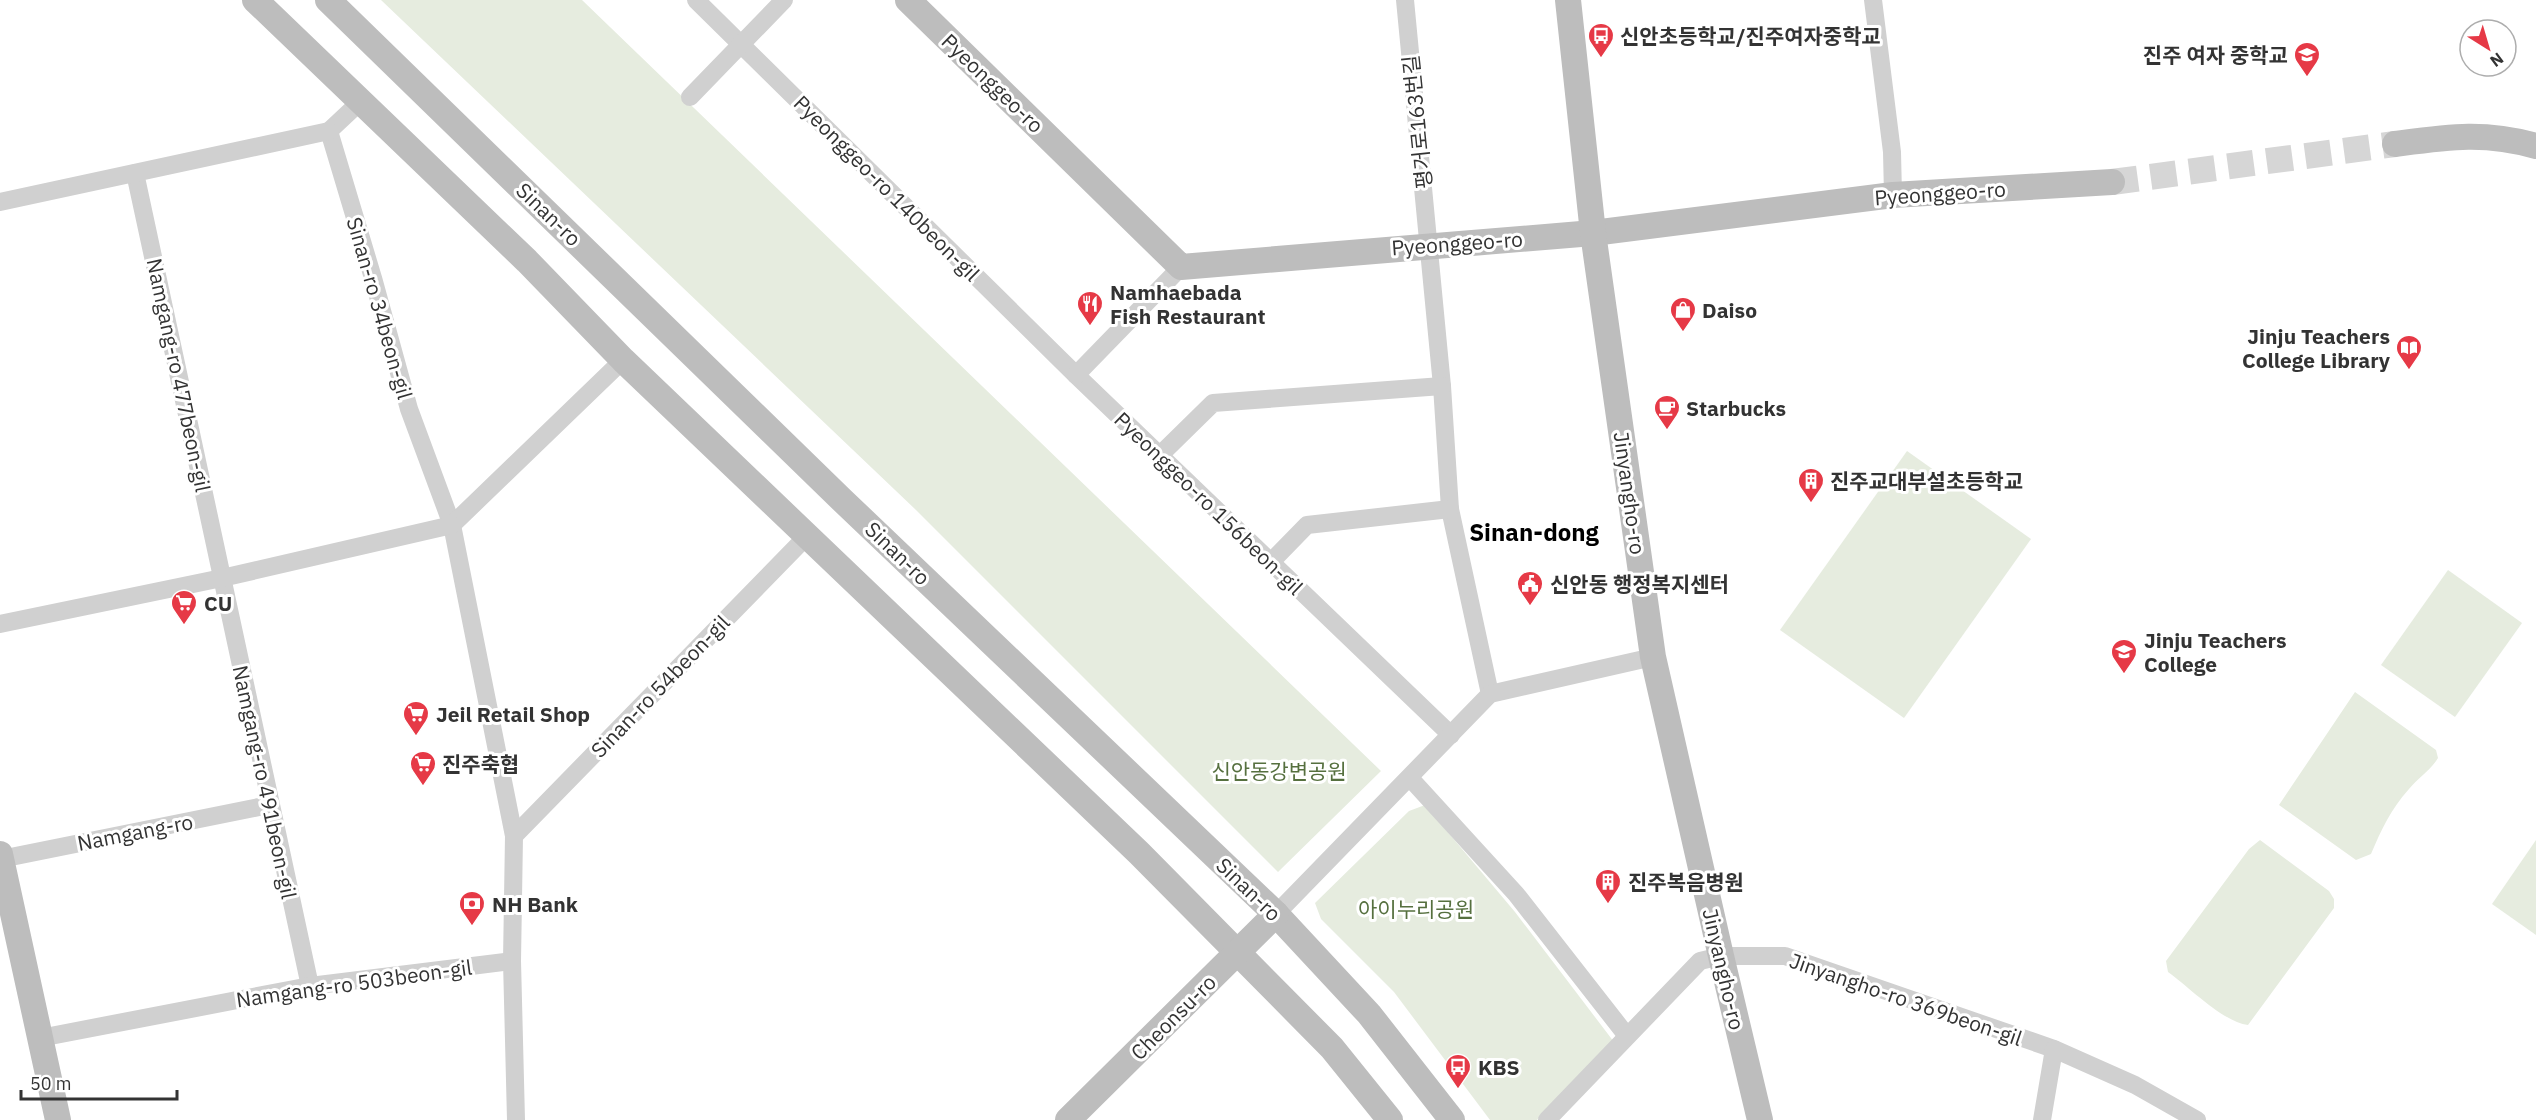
<svg xmlns="http://www.w3.org/2000/svg" width="2536" height="1120" font-family="'IBM Plex Sans','Noto Sans KR',sans-serif">
  <style>
    .green { fill: #e6ecdf }
    .lines { fill: none; stroke-linecap: round; stroke-linejoin: round }
    .secondary-tunnel { stroke: #d6d6d6; stroke-width: 26; stroke-dasharray: 26 13; stroke-linecap: butt }
    .street { stroke: #d0d0d0; stroke-width: 18 }
    .secondary { stroke: #bdbdbd; stroke-width: 26 }
    .labels { text-anchor: middle; dominant-baseline: central; stroke-width: 6; stroke-linejoin: round; paint-order: stroke }
    .poi-label { font-size: 21px; font-weight: bold; fill: #333; stroke: #fff; text-anchor: start }
    .street-label { font-size: 21px; fill: #333; stroke: #fff }
    .park-label { font-size: 21px; fill: #56703f; stroke: #fff }
    .quarter-label { font-size: 24px; font-weight: bold; fill: #000; stroke: #fff }
  </style>
  <rect width="100%" height="100%" fill="#fff"/>
  <!-- green -->
  <g class="green">
    <polygon points="381,0 582,0 1381,771 1278,872 916,510"/>
    <polygon points="1907,451 2031,539 1904,718 1780,630"/>
    <polygon points="2448,570 2522,623 2455,717 2381,665"/>
    <path d="M2355 692 2436 750 2438 758C2431 770 2418 778 2409 789 2391 809 2381 830 2371 854L2356 860 2279 805Z"/>
    <polygon points="1425,805 1515,912 1614,1042 1537,1120 1490,1120 1394,992 1321,919 1315,903 1409,811"/>
    <path d="M2260 840 2329 891 2334 899V908L2248 1025C2223 1022 2189 987 2168 972L2166 961 2249 849Z"/>
    <polygon points="2536,840 2536,935 2492,904"/>
  </g>
  <g class="lines">
    <!-- secondary-tunnel -->
    <polyline class="secondary-tunnel" points="2112,182 2395,144"/>
    <!-- street -->
    <g class="street">
      <polyline points="696,0 1076,375 1451,735"/>
      <polyline points="1405,0 1442,386 1450,509 1490,694"/>
      <polyline points="1873,0 1892,152 1893,195"/>
      <polyline points="690,97 784,0"/>
      <polyline points="361,101 329,131 373,278 409,409 452,525 514,836"/>
      <polyline points="135,173 310,986"/>
      <polyline points="0,202 329,131"/>
      <polyline points="1076,375 1181,267"/>
      <polyline points="1160,455 1213,403 1442,386"/>
      <polyline points="452,525 623,360"/>
      <polyline points="1271,562 1307,525 1450,509"/>
      <polyline points="0,624 222,578 452,525"/>
      <polyline points="1410,778 1516,894 1627,1036"/>
      <polyline points="1,859 269,805"/>
      <polyline points="1276,914 1490,694 1653,657"/>
      <polyline points="40,1038 310,986 512,961"/>
      <polyline points="516,1120 512,961 514,836 807,536"/>
      <polyline points="1547,1120 1700,961 1721,956 1785,956 2054,1049 2135,1085 2197,1120"/>
      <polyline points="2042,1120 2054,1049"/>
    </g>
    <!-- secondary -->
    <g class="secondary">
      <polyline points="255,0 527,261 623,360 1139,853 1332,1048 1390,1120"/>
      <polyline points="328,0 842,500 1276,914 1369,1014 1452,1120"/>
      <polyline points="908,0 1181,267 1593,233 1893,195 2112,182"/>
      <polyline points="1568,0 1593,233 1653,657 1721,956 1760,1120"/>
      <path d="M2395 144C2447 137 2484 131 2536 146"/>
      <polyline points="0,854 58,1120"/>
      <polyline points="1068,1120 1276,914"/>
    </g>
  </g>
  <!-- icons -->
  <defs>
    <symbol id="bus-pin" viewBox="-11 -11 22 30"><path d="M0 17L-7.5 6A9.5 9.5 0 1 1 7.5 6Z" fill="#e63946" stroke="#fff"/><path d="M-5-6H5V4H4V6H2V4H-2V6H-4V4H-5ZM-3.5-4V0h7V-4ZM-3.5 1.2v1.5H-2V1.2ZM2 1.2v1.5H3.5V1.2Z" fill="#fff"/></symbol>
    <symbol id="school-pin" viewBox="-11 -11 22 30"><path d="M0 17L-7.5 6A9.5 9.5 0 1 1 7.5 6Z" fill="#e63946" stroke="#fff"/><path d="M0-5L7-2L0 1L-7-2ZM-4 1L0 2.5L4 1V4Q0 6-4 4Z" fill="#fff"/></symbol>
    <symbol id="restaurant-pin" viewBox="-11 -11 22 30"><path d="M0 17L-7.5 6A9.5 9.5 0 1 1 7.5 6Z" fill="#e63946" stroke="#fff"/><path d="M-5-6h1v4h1v-4h1v4h1v-4h1v5L-1.5 .5V6h-2V.5L-5-1ZM5-6V6H3V1.5H1.5Q1.5-4 5-6Z" fill="#fff"/></symbol>
    <symbol id="shop-pin" viewBox="-11 -11 22 30"><path d="M0 17L-7.5 6A9.5 9.5 0 1 1 7.5 6Z" fill="#e63946" stroke="#fff"/><path d="M-5-2.5h2.3a2.7 3.5 0 0 1 5.4 0H5L5.5 6h-11ZM-1.5-2.5h3a1.5 2.3 0 0 0-3 0Z" fill="#fff"/></symbol>
    <symbol id="library-pin" viewBox="-11 -11 22 30"><path d="M0 17L-7.5 6A9.5 9.5 0 1 1 7.5 6Z" fill="#e63946" stroke="#fff"/><path d="M-6-4Q-3-5.5-.7-3.5V5Q-3 3-6 4ZM6-4Q3-5.5 .7-3.5V5Q3 3 6 4Z" fill="#fff"/></symbol>
    <symbol id="cafe-pin" viewBox="-11 -11 22 30"><path d="M0 17L-7.5 6A9.5 9.5 0 1 1 7.5 6Z" fill="#e63946" stroke="#fff"/><path d="M-5.5-4.5H6V0H3Q3 3.5 0 3.5H-2.5Q-5.5 3.5-5.5 0ZM3-3.2v2h1.7v-2ZM-6 4.5H4V6H-6Z" fill="#fff"/></symbol>
    <symbol id="building-pin" viewBox="-11 -11 22 30"><path d="M0 17L-7.5 6A9.5 9.5 0 1 1 7.5 6Z" fill="#e63946" stroke="#fff"/><path d="M-4-6H4V6H1V3H-1V6H-4ZM-2.5-4.3h1.7v1.8h-1.7ZM.8-4.3h1.7v1.8H.8ZM-2.5-1h1.7V.8h-1.7ZM.8-1h1.7V.8H.8Z" fill="#fff"/></symbol>
    <symbol id="civic-pin" viewBox="-11 -11 22 30"><path d="M0 17L-7.5 6A9.5 9.5 0 1 1 7.5 6Z" fill="#e63946" stroke="#fff"/><path d="M-.6-6.5H3V-4.5H.6V-3L4-1V1h2V6H-6V1h2V-1L-.6-3ZM-1.2 2.5V6h2.4V2.5Z" fill="#fff"/></symbol>
    <symbol id="supermarket-pin" viewBox="-11 -11 22 30"><path d="M0 17L-7.5 6A9.5 9.5 0 1 1 7.5 6Z" fill="#e63946" stroke="#fff"/><path d="M-6-5.5h2.5l.6 2H6L4.5 2H-2.5L-4.4-4H-6ZM-1.5 3.2a1.3 1.3 0 1 0 .1 0ZM3 3.2a1.3 1.3 0 1 0 .1 0Z" fill="#fff"/></symbol>
    <symbol id="university-pin" viewBox="-11 -11 22 30"><path d="M0 17L-7.5 6A9.5 9.5 0 1 1 7.5 6Z" fill="#e63946" stroke="#fff"/><path d="M0-5L7-2L0 1L-7-2ZM-4 1L0 2.5L4 1V4Q0 6-4 4Z" fill="#fff"/></symbol>
    <symbol id="bank-pin" viewBox="-11 -11 22 30"><path d="M0 17L-7.5 6A9.5 9.5 0 1 1 7.5 6Z" fill="#e63946" stroke="#fff"/><path d="M-6-4H6V4H-6ZM0-2.3a2.3 2.3 0 1 0 0 4.6a2.3 2.3 0 1 0 0-4.6Z" fill="#fff"/></symbol>
  </defs>
  <g fill-rule="evenodd">
    <use href="#bus-pin" x="1586" y="21" width="30" height="40"/>
    <use href="#school-pin" x="2292" y="40" width="30" height="40"/>
    <use href="#restaurant-pin" x="1075" y="289" width="30" height="40"/>
    <use href="#shop-pin" x="1668" y="295" width="30" height="40"/>
    <use href="#library-pin" x="2394" y="333" width="30" height="40"/>
    <use href="#cafe-pin" x="1652" y="393" width="30" height="40"/>
    <use href="#building-pin" x="1796" y="466" width="30" height="40"/>
    <use href="#civic-pin" x="1515" y="569" width="30" height="40"/>
    <use href="#supermarket-pin" x="169" y="588" width="30" height="40"/>
    <use href="#university-pin" x="2109" y="637" width="30" height="40"/>
    <use href="#supermarket-pin" x="401" y="699" width="30" height="40"/>
    <use href="#supermarket-pin" x="408" y="749" width="30" height="40"/>
    <use href="#building-pin" x="1593" y="867" width="30" height="40"/>
    <use href="#bank-pin" x="457" y="889" width="30" height="40"/>
    <use href="#bus-pin" x="1443" y="1052" width="30" height="40"/>
  </g>
  <g class="labels">
    <!-- poi labels -->
    <g class="poi-label">
      <text x="1620" y="36">신안초등학교/진주여자중학교</text>
      <text x="2288" y="55" text-anchor="end">진주 여자 중학교</text>
      <text x="1110" y="292">Namhaebada<tspan x="1110" dy="24">Fish Restaurant</tspan></text>
      <text x="1702" y="310">Daiso</text>
      <text x="2390" y="336" text-anchor="end">Jinju Teachers<tspan x="2390" dy="24">College Library</tspan></text>
      <text x="1686" y="408">Starbucks</text>
      <text x="1830" y="481">진주교대부설초등학교</text>
      <text x="1550" y="584">신안동 행정복지센터</text>
      <text x="204" y="603">CU</text>
      <text x="2144" y="640">Jinju Teachers<tspan x="2144" dy="24">College</tspan></text>
      <text x="436" y="714">Jeil Retail Shop</text>
      <text x="442" y="764">진주축협</text>
      <text x="1628" y="882">진주복음병원</text>
      <text x="492" y="904">NH Bank</text>
      <text x="1478" y="1067">KBS</text>
    </g>
    <!-- street labels -->
    <g class="street-label">
      <text transform="translate(993 83) rotate(44)">Pyeonggeo-ro</text>
      <text transform="translate(1417 122) rotate(-96)">평거로163번길</text>
      <text transform="translate(887 188) rotate(45)">Pyeonggeo-ro 140beon-gil</text>
      <text transform="translate(1940 193) rotate(-4)">Pyeonggeo-ro</text>
      <text transform="translate(549 214) rotate(44)">Sinan-ro</text>
      <text transform="translate(1457 243) rotate(-4)">Pyeonggeo-ro</text>
      <text transform="translate(380 308) rotate(74)">Sinan-ro 34beon-gil</text>
      <text transform="translate(179 375) rotate(78)">Namgang-ro 477beon-gil</text>
      <text transform="translate(1630 493) rotate(82)">Jinyangho-ro</text>
      <text transform="translate(1209 503) rotate(44)">Pyeonggeo-ro 156beon-gil</text>
      <text transform="translate(898 553) rotate(44)">Sinan-ro</text>
      <text transform="translate(660 686) rotate(-46)">Sinan-ro 54beon-gil</text>
      <text transform="translate(265 782) rotate(78)">Namgang-ro 491beon-gil</text>
      <text transform="translate(135 832) rotate(-11)">Namgang-ro</text>
      <text transform="translate(1249 889) rotate(44)">Sinan-ro</text>
      <text transform="translate(1724 969) rotate(77)">Jinyangho-ro</text>
      <text transform="translate(354 983) rotate(-8)">Namgang-ro 503beon-gil</text>
      <text transform="translate(1906 999) rotate(19)">Jinyangho-ro 369beon-gil</text>
      <text transform="translate(1173 1017) rotate(-45)">Cheonsu-ro</text>
    </g>
    <!-- park labels -->
    <g class="park-label">
      <text x="1279" y="771">신안동강변공원</text>
      <text x="1416" y="909">아이누리공원</text>
    </g>
    <!-- quarter labels -->
    <g class="quarter-label">
      <text x="1534" y="532">Sinan-dong</text>
    </g>
  </g>
  <!-- north arrow -->
  <g transform="translate(2488 48) rotate(143)"><circle r="28" fill="#ffffff" stroke="#adadad" stroke-width="1.5"/>
  <path d="M0-4.5L10 22L0 15L-10 22Z" fill="#e63946"/>
  <text y="-9" font-size="16" font-weight="bold" text-anchor="middle" fill="#333333">N</text>
  </g>
  <!-- scale -->
  <path d="M21 1090v9h156v-9" fill="none" stroke="#333333" stroke-width="3"/>
  <text x="30" y="1090" font-size="18" fill="#333333" stroke="#ffffff" stroke-width="4.5" paint-order="stroke">50 m</text>
</svg>
